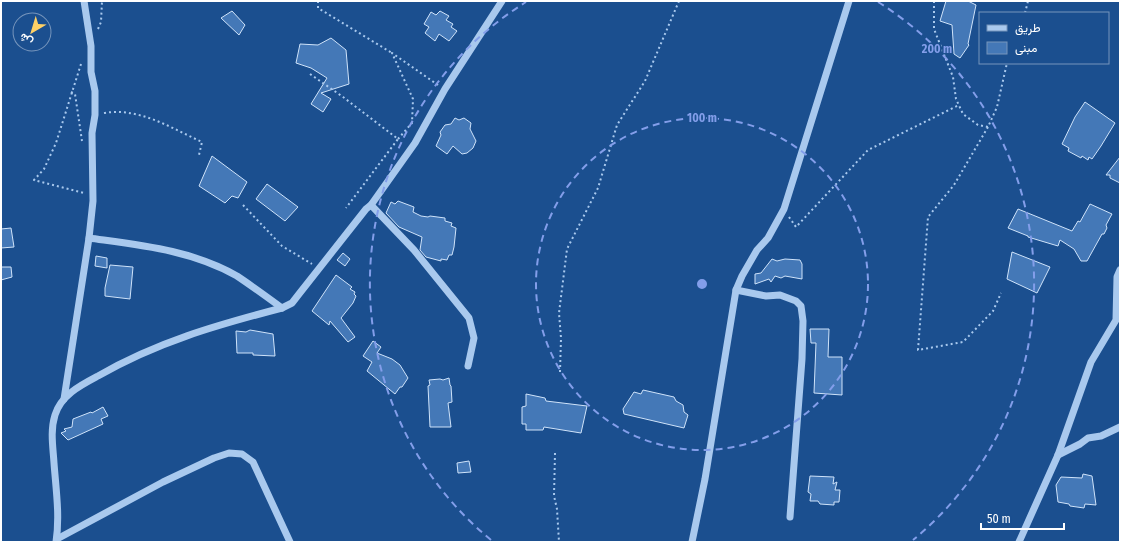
<svg xmlns="http://www.w3.org/2000/svg" width="1121" height="543" font-family="'Fira Sans Condensed',Vazirmatn,sans-serif">
  <style>
    .building { fill: #4478b7; stroke: #cfe3fa }
    .lines { fill: none; stroke-linecap: round; stroke-linejoin: round }
    .path { stroke: #a9c9ee; stroke-width: 2; stroke-dasharray: 2 3; stroke-linecap: butt }
    .minor { stroke: #a9c9ee; stroke-width: 7 }
    .ring { fill: none; stroke: #839eea; stroke-width: 2; stroke-dasharray: 7 5 }
    .centre { fill: #839eea; stroke: #1b4f8f; stroke-width: 2 }
    .ring-label { font-size: 12px; text-anchor: middle; font-weight: bold; fill: #839eea; stroke: #1b4f8f; stroke-width: 3; stroke-linejoin: round; paint-order: stroke }
  </style>
  <rect width="100%" height="100%" fill="#1b4f8f"/>
  <!-- building -->
  <g class="building">
    <polygon points="946,1 968,1 976,5 968,44 969,45 960,58 954,54 952,25 940,21"/>
    <polygon points="232,11 245,25 239,35 221,18"/>
    <polygon points="440,11 449,16 446,20 453,24 451,27 457,31 449,41 439,34 435,41 425,33 429,27 424,24 431,12 436,15"/>
    <polygon points="331,38 346,50 349,84 321,93 331,99 323,112 311,104 327,78 311,68 296,63 300,44 318,45"/>
    <polygon points="1085,102 1115,123 1101,146 1092,159 1089,157 1088,160 1082,156 1081,158 1068,151 1069,148 1062,144 1075,117"/>
    <polygon points="455,118 459,120 464,118 471,123 470,129 476,141 473,148 467,153 462,154 453,146 447,154 436,146 441,135 440,132 445,125 451,124"/>
    <polygon points="212,156 247,182 238,198 232,196 225,203 199,186"/>
    <polygon points="1120,157 1120,183 1110,178 1110,175 1106,175"/>
    <polygon points="267,184 298,207 285,221 256,199"/>
    <polygon points="398,201 414,207 413,212 421,216 428,217 430,216 445,218 445,221 452,223 451,226 456,228 454,247 452,255 449,255 447,260 441,259 441,261 426,257 420,250 422,237 399,227 386,213 391,202 395,204"/>
    <polygon points="1090,204 1112,214 1106,225 1107,228 1104,234 1102,234 1087,261 1081,261 1074,249 1060,240 1058,246 1028,237 1028,236 1008,228 1018,209 1072,231 1078,221 1080,222"/>
    <polygon points="11,228 14,247 1,248 1,229"/>
    <polygon points="1012,252 1050,267 1037,293 1007,279"/>
    <polygon points="343,253 350,259 345,266 337,260"/>
    <polygon points="96,256 107,258 107,268 95,266"/>
    <polygon points="772,259 777,261 785,259 800,260 802,264 802,279 785,276 781,278 775,276 771,282 769,279 755,284 755,274 761,273"/>
    <polygon points="110,265 133,267 130,299 105,296 105,288"/>
    <polygon points="1,267 11,267 12,277 1,280"/>
    <polygon points="336,275 352,287 350,289 355,292 354,294 356,296 353,303 341,318 355,337 348,342 330,321 329,325 312,311"/>
    <polygon points="810,329 829,329 828,357 842,357 842,395 814,393 816,343 811,343"/>
    <polygon points="250,330 273,334 275,356 253,355 253,353 237,353 236,331 246,332"/>
    <polygon points="373,341 381,347 377,353 392,359 400,365 408,378 402,387 400,387 395,394 367,371 372,362 363,356"/>
    <polygon points="449,378 450,385 451,386 452,402 448,403 451,427 430,427 428,386 430,385 429,380 440,379 443,380"/>
    <polygon points="643,390 674,397 676,401 683,405 684,412 688,415 684,428 624,414 623,409 634,392 641,394"/>
    <polygon points="526,394 545,398 546,401 587,406 581,433 544,427 543,430 526,430 526,424 522,424 522,407 526,406"/>
    <polygon points="103,407 108,416 101,419 103,424 68,440 61,433 66,431 64,429 72,427 73,419 91,412 92,413"/>
    <polygon points="469,461 471,472 458,473 457,463"/>
    <polygon points="1083,474 1092,476 1096,505 1085,504 1084,508 1070,506 1069,504 1058,502 1056,485 1061,477 1082,478"/>
    <polygon points="810,476 834,477 833,484 837,482 835,490 840,490 839,502 834,502 834,505 820,504 818,501 810,501 811,494 808,492"/>
  </g>
  <g class="lines">
    <!-- path -->
    <g class="path">
      <polyline points="318,1 318,8 392,53"/>
      <polyline points="934,1 934,29 953,77 956,99 963,114 978,125 988,127 997,107 1007,63"/>
      <polyline points="1025,13 1028,1"/>
      <polyline points="98,29 101,22 102,1"/>
      <polyline points="81,64 56,143 44,169 34,180 84,193"/>
      <polyline points="310,74 343,97 398,139 346,208"/>
      <polyline points="71,92 75,94 82,141"/>
      <path d="M104 113C139 107 171 128 202 142L199 155"/>
      <polyline points="988,127 954,185 928,217 918,350 963,342 993,311 1001,293"/>
      <polyline points="398,139 412,123 413,99 392,53 438,85"/>
      <polyline points="243,205 282,246 312,264"/>
      <polyline points="789,217 796,227 868,150 959,105"/>
      <polyline points="560,372 561,338 559,313 567,249 598,188 617,125 645,81 679,1"/>
      <polyline points="555,453 554,496 557,509 559,542"/>
    </g>
    <!-- minor -->
    <g class="minor">
      <polyline points="371,205 414,250 469,318 474,338 468,366"/>
      <path d="M89 238C139 245 192 250 237 276 252 286 267 297 282 308"/>
      <polyline points="736,290 766,296 780,295 796,301 801,306 803,321 802,359 790,517"/>
      <polyline points="64,399 89,238 93,201 92,133 95,115 95,91 91,72 91,46 84,1"/>
      <polyline points="1058,455 1080,444 1088,438 1101,436 1120,427"/>
      <polyline points="57,539 163,482 214,458 229,453 242,454 253,462 290,542"/>
      <path d="M56 542C60 516 56 490 54 463 53 447 50 431 55 415 61 395 81 385 98 376 157 342 217 325 282 308L292 303 299 294 366 209 371 205 415 143 445 89 502 1"/>
      <polyline points="692,542 705,479 736,290 742,276 757,250 768,238 784,209 849,1"/>
      <polyline points="1019,542 1058,455 1091,362 1116,320 1117,277 1120,270"/>
    </g>
  </g>
  <!-- distance rings -->
  <g class="ring">
    <circle cx="702" cy="284" r="166"/>
    <path d="M491 540A332 332 0 0 1 526 2M878 2A332 332 0 0 1 913 540"/>
  </g>
  <circle cx="702" cy="284" r="6" class="centre"/>
  <g class="ring-label">
    <text x="937" y="53">200 m</text>
    <text x="702" y="122">100 m</text>
  </g>
  <!-- border -->
  <rect width="1121" height="543" fill="none" stroke="#ffffff" stroke-width="4"/>
  <!-- legend -->
  <rect x="979" y="12" width="130" height="52" fill="#1b4f8f" stroke="#7695bc"/>
  <rect x="987" y="25" width="20" height="6" fill="#a9c9ee" stroke="#7695bc"/>
  <text x="1015" y="32" font-size="12" fill="#ffffff">طريق</text>
  <rect x="987" y="42" width="20" height="12" fill="#4478b7" stroke="#7695bc"/>
  <text x="1015" y="52" font-size="12" fill="#ffffff">مبنى</text>
  <!-- north arrow -->
  <g transform="translate(32 32) rotate(218)"><circle r="19" fill="#1b4f8f" stroke="#7695bc"/>
  <path d="M0-3L7 15L0 10L-7 15Z" fill="#ffd166"/>
  <text y="-6" font-size="11" font-weight="bold" text-anchor="middle" fill="#ffffff">ش</text>
  </g>
  <!-- scale -->
  <path d="M981 523v6h83v-6" fill="none" stroke="#ffffff" stroke-width="2"/>
  <text x="987" y="523" font-size="12" fill="#ffffff" stroke="#1b4f8f" stroke-width="3" paint-order="stroke">50 m</text>
</svg>
